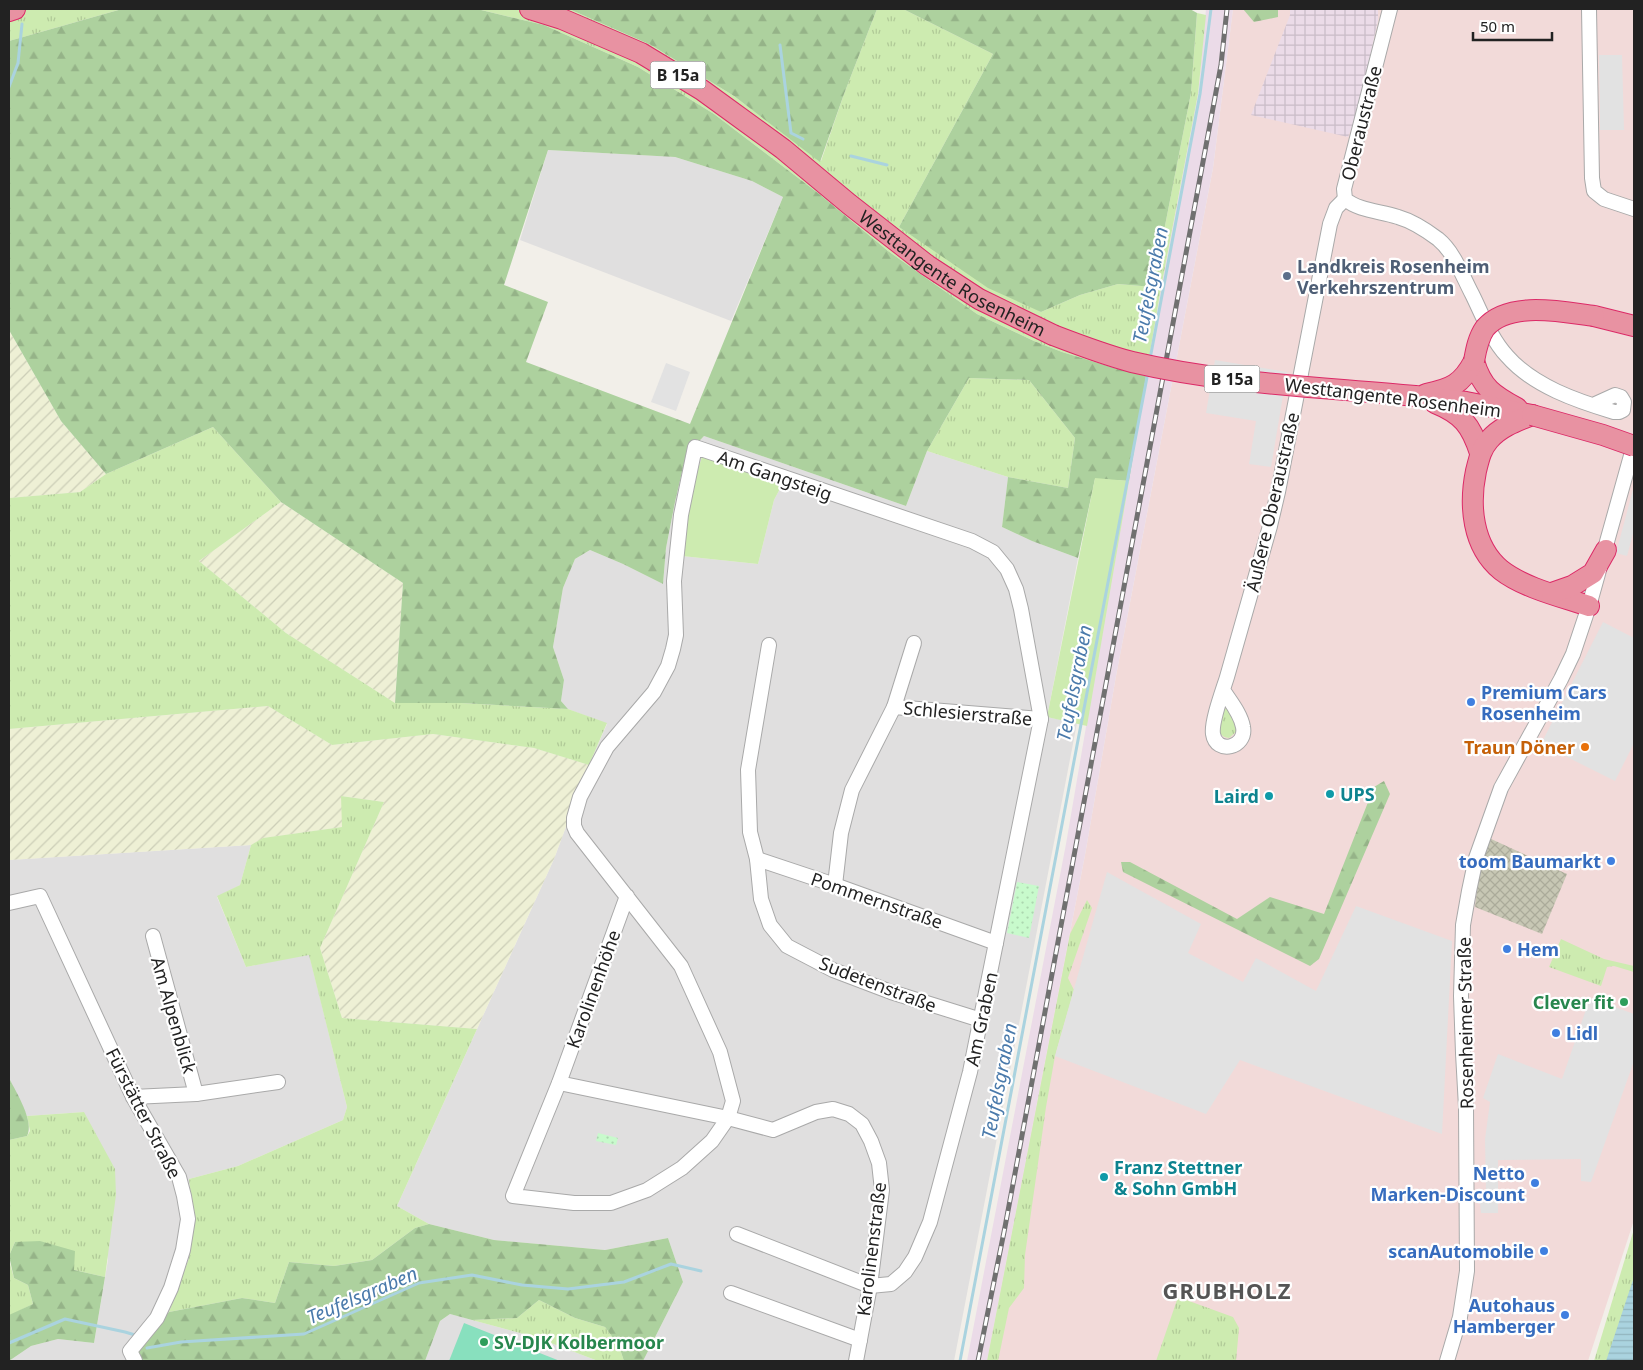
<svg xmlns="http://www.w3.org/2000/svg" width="1643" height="1370" font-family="'Noto Sans',sans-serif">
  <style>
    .residential { fill: #e0dfdf; fill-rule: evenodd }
    .commercial { fill: #f2dad9 }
    .industrial { fill: url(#industrial-grid) }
    .railway { fill: #ebdbe8 }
    .construction { fill: url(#construction-cross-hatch) }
    .farmland { fill: url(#farmland-furrows) }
    .grass { fill: url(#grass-tufts) }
    .forest { fill: url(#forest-firs); fill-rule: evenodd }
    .park { fill: url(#park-dots) }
    .garden { fill: #cdebb0 }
    .pitch { fill: #88e0be }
    .parking { fill: #e2e2e2 }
    .water { fill: url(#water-rules) }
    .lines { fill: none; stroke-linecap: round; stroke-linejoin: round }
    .stream { stroke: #aad3df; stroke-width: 3 }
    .minor-casing { stroke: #a9a9a9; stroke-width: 16 }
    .highway-casing { stroke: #dc2a67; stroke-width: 22 }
    .minor { stroke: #fff; stroke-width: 14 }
    .highway { stroke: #e892a2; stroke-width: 20 }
    .rail-casing { stroke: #707070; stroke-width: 5 }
    .rail { stroke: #fff; stroke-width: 3; stroke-dasharray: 9; stroke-linecap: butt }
    .highway-bridge-casing { stroke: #dc2a67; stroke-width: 22; stroke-linecap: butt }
    .highway-bridge { stroke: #e892a2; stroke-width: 20 }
    .service-dot { fill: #5c6f8a; stroke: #fff; stroke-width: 2 }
    .shop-dot { fill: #3f7fe0; stroke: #fff; stroke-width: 2 }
    .food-dot { fill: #e8710a; stroke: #fff; stroke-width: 2 }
    .culture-dot { fill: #0f9aa8; stroke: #fff; stroke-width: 2 }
    .leisure-dot { fill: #2e9e5b; stroke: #fff; stroke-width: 2 }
    .labels { text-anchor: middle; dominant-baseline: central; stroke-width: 4.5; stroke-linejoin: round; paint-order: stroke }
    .shield { fill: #fff; stroke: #646464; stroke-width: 1 }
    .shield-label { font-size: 16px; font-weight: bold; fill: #222 }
    .street-label { font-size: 18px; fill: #222; stroke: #fff }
    .service-label { font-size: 18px; font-weight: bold; fill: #4e5e75; stroke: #fff; text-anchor: start }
    .shop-label { font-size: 18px; font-weight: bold; fill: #366cbe; stroke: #fff; text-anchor: end }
    .food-label { font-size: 18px; font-weight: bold; fill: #c56008; stroke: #fff; text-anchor: end }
    .culture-label { font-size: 18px; font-weight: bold; fill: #0d838f; stroke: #fff; text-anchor: start }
    .leisure-label { font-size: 18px; font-weight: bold; fill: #27864d; stroke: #fff; text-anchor: end }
    .water-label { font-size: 19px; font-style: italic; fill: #4a7aab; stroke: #fff }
    .district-label { font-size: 22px; font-weight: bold; letter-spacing: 1px; fill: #555; stroke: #fff }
  </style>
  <defs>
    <pattern id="industrial-grid" width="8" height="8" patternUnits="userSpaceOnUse" patternTransform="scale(1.25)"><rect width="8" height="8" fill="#ebdbe8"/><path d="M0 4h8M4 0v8" fill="none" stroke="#c9bcc7"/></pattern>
    <pattern id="construction-cross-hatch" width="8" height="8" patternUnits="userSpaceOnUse" patternTransform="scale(1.25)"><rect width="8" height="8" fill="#c7c7b4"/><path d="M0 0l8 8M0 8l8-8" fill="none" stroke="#abab9a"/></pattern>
    <pattern id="farmland-furrows" width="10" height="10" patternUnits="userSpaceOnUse" patternTransform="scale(1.25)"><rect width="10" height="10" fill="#eef0d5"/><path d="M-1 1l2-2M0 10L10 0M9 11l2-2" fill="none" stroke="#ccceb7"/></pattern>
    <pattern id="grass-tufts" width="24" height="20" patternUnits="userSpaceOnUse" patternTransform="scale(1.25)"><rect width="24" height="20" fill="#cdebb0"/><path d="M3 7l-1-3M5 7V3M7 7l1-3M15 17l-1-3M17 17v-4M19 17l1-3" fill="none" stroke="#b0c997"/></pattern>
    <pattern id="forest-firs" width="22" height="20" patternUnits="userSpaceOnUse" patternTransform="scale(1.25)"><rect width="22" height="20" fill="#add19e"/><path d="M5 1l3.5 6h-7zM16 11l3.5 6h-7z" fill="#95b388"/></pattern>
    <pattern id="park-dots" width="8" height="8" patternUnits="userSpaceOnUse" patternTransform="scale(1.25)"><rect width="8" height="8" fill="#c8facc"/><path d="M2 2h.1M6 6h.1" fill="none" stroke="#acd6af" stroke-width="1.8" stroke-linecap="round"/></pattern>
    <pattern id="water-rules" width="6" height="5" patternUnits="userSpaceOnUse" patternTransform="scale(1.25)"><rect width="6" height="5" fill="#aad3df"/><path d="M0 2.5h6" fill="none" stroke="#92b5bf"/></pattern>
  </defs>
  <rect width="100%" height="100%" fill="#f2efe9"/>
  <!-- residential -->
  <g class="residential">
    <polygon points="548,150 675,157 752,181 783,197 731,321 520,240"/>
    <path d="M704 436 906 506 927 451 1008 477 1002 527 1032 541 1078 558 1047 717 1077 723 954 1361H643L683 1282 668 1238 605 1250 494 1240 429 1224 397 1206 554 859 589 765 607 724 568 709 561 701 564 680 553 647 563 588 575 559 590 550 623 564 663 584 666 548 675 502 686 455ZM783 483 774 500 758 564 682 556Z"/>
    <polygon points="251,845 240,885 217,897 246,967 309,954 347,1107 343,1120 238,1166 189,1179 194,1226 189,1258 169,1312 135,1353 139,1361 9,1361 31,1346 58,1339 94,1343 108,1260 84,1112 27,1116 9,1078 9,860"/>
    <polygon points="450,1314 535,1337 598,1361 425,1361 440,1321"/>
  </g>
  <!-- commercial -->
  <polygon class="commercial" points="1233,9 1290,9 1290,15 1358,112 1378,20 1378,9 1634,9 1634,1220 1588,1361 987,1361 1085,855 1116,676 1213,168"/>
  <!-- industrial -->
  <polygon class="industrial" points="1290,9 1378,9 1378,20 1358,112 1348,137 1251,115 1290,15"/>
  <!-- railway -->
  <polygon class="railway" points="1206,9 1233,9 1213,168 1116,676 1085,855 987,1361 967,1361 1066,844 1161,288 1198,94"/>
  <!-- construction -->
  <polygon class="construction" points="1489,838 1567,874 1542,934 1475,907 1479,872"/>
  <!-- farmland -->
  <g class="farmland">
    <polygon points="9,330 61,421 106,474 80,492 9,498"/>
    <polygon points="281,502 403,583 395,703 286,633 199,561"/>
    <polygon points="268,706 332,745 433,734 534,748 589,765 554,859 477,1029 342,1018 320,948 384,802 342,796 342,827 264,838 251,845 9,860 9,729"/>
  </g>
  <!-- grass -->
  <g class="grass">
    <polygon points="9,9 122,9 9,41"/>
    <polygon points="477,9 569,9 651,45 734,96 821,161 844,94 877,9 903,9 993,54 899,227 1041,312 1080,295 1118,284 1153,287 1191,93 1197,13 1206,15 1198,94 1161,288 1146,376 1118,369 1062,352 1034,341 977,314 888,251 818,193 714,114 638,67 544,25"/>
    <polygon points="969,378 1029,380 1075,438 1068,488 1008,477 927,451"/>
    <polygon points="213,427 281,502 199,561 286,633 395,703 461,703 568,709 607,723 589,765 534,748 433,734 332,745 268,706 9,729 9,498 80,492 106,474"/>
    <path d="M1227 708 1229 709 1236 726V732L1229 738C1213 736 1221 720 1224 709Z"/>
    <polygon points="341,796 384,802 320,948 342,1018 477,1029 397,1206 429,1224 415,1228 372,1260 334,1266 289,1262 275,1303 242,1298 169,1312 189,1258 194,1226 189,1179 238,1166 343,1120 347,1107 309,955 246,967 217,896 240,885 251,845 263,838 342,827"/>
    <polygon points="1087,900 1092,908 1068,978 1074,990 1055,1056 1046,1107 1025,1255 1024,1288 1009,1308 998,1361 987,1361 1070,934"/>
    <polygon points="1561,939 1604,959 1634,966 1634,972 1614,966 1607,967 1601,986 1549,967"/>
    <polygon points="84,1112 115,1169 116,1195 105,1277 74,1270 15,1242 9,1256 9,1140 27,1136 30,1131 27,1116"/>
    <polygon points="1634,1229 1634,1361 1594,1361"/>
    <polygon points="9,1260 14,1278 28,1285 33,1304 11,1315 9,1315"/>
    <polygon points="1178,1297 1233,1317 1239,1328 1236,1361 1156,1361"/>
    <polygon points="539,1300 575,1318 605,1327 619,1346 624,1361 598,1361 535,1337 472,1320 517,1318"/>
  </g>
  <!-- forest -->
  <g class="forest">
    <path d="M122 9H477L544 25 638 67 714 114 818 193 888 251 977 314 1034 341 1062 352 1118 369 1146 376 1129 481 1095 479 1078 558 1032 541 1002 527 1008 477 1068 488 1075 438 1029 380 969 378 927 451 906 506 704 436 686 455 675 502 666 548 663 584 623 564 590 550 575 559 563 588 553 647 564 680 561 701 568 709 461 703H395L403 583 281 502 213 427 106 474 61 421 9 330V41ZM548 150 675 157 752 181 783 197 690 424 526 362 548 302 504 285Z"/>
    <polygon points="569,9 877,9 844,94 820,162 734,96 651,45"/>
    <polygon points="903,9 1190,9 1197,13 1191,93 1153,287 1118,284 1080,295 1041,312 988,288 899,227 993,54"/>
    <polygon points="1243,9 1278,9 1278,17 1254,22"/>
    <polygon points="1384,781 1390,794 1319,959 1310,966 1123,872 1121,862 1130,862 1237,919 1270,897 1324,914 1374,787"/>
    <path d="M9 1078C16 1092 35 1122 27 1136L9 1140Z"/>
    <polygon points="429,1224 494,1240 605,1250 668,1238 683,1282 643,1361 624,1361 619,1346 605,1327 575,1318 539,1300 517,1318 472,1320 450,1314 440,1321 425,1361 139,1361 135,1353 169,1312 242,1298 275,1303 289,1262 334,1266 372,1260 415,1228"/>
    <polygon points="40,1241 75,1251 74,1270 105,1277 94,1343 58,1339 31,1346 9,1361 9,1315 33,1304 28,1285 14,1278 9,1256 15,1242"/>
  </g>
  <!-- park -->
  <g class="park">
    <polygon points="1017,882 1039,886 1029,938 1007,933"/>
    <polygon points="598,1133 618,1138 616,1145 596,1141"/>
  </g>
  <!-- garden -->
  <g class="garden">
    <polygon points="702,457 783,483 774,500 758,564 682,556 692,487"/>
    <polygon points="1095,478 1129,481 1087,726 1047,717"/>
  </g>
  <!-- pitch -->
  <polygon class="pitch" points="464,1323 560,1361 449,1361"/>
  <!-- parking -->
  <g class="parking">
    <polygon points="1599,55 1622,55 1624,130 1600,130"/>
    <polygon points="1215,360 1287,372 1271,467 1249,464 1256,421 1206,413"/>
    <polygon points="666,363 690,372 676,411 651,402"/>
    <polygon points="1634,486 1634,530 1627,556 1616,553"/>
    <polygon points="1603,622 1634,638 1634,743 1615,781 1541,744"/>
    <polygon points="1107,872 1201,924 1188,953 1243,982 1256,958 1316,991 1356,906 1452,941 1442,1134 1240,1060 1206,1114 1055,1056"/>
    <polygon points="1590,998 1634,1014 1634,1061 1591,1182 1581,1181 1581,1159 1498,1160 1498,1213 1481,1213 1479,1192 1486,1191 1485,1139 1490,1102 1483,1098 1498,1054 1562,1079"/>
  </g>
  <!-- water -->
  <polygon class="water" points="1634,1277 1634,1361 1605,1361 1606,1361"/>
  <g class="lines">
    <!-- stream -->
    <g class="stream">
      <polyline points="780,45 791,133 803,139"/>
      <polyline points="9,87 18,63 22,24"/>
      <polyline points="851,156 887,165"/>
      <polyline points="1150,359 1200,94 1211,9"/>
      <polyline points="9,1343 65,1319 125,1332 135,1335"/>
      <polyline points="147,1348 181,1342 304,1334 419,1283 472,1275 522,1285 568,1289 624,1282 671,1264 701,1271"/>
      <polyline points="960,1361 1148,372"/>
    </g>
    <defs>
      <g id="minor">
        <path d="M1390 9 1344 189 1345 199C1359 211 1380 211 1398 217 1412 221 1426 230 1438 239 1454 252 1462 275 1472 294 1482 314 1491 339 1507 356 1533 386 1577 401 1614 412H1619L1623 410 1624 402 1621 397 1615 395 1593 405"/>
        <polyline points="1589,9 1592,178 1594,191 1604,199 1634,209"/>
        <polyline points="769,645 748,770 750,832 757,859 761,899 770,925 787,946 833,970 891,992 981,1020"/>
        <path d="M1223 690C1230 701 1241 714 1243 727 1247 748 1216 755 1213 734 1211 722 1223 690 1227 677L1270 526 1278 492 1330 224 1336 208 1345 199"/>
        <polyline points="894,707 914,643"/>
        <polyline points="757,859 835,885 996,943"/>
        <polyline points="835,885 841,833 852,790 894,707 1041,719"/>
        <polyline points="627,896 559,1083 513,1196 574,1203 611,1203 647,1190 682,1168 712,1141 728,1118 733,1101 720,1052 681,966 577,833 574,826 574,818 580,797 607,747 654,692 668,666 673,649 676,635 674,581 681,515 695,447 972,541 993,552 1007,569 1016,589 1021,609 1041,719 970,1072 930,1222 915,1257 905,1272 891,1284 870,1286 737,1234"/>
        <polyline points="9,903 40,896 133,1097 179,1177 184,1196 188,1219 183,1250 171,1288 157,1318 130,1351 135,1361"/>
        <polyline points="153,936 196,1094"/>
        <polyline points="559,1083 728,1118 773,1130 816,1112 833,1109 849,1114 862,1124 871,1141 879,1163 882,1190 870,1286 856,1361"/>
        <polyline points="133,1097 196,1094 278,1082"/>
        <polyline points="731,1293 860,1340"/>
        <polyline points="1447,1361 1460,1317 1467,1271 1466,1107 1463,1053 1461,996 1463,925 1469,891 1476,858 1501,788 1561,679 1573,654 1589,606 1634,445"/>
      </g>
      <g id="highway">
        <path id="s1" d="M530 9 562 19 641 53 702 90 783 149 849 204 927 265 979 299 1053 335"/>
        <polyline points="9,11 15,9"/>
        <polyline points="1594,316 1634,326"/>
        <path d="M1474 361C1482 388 1493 395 1517 408"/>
        <path d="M1426 394C1451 389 1462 384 1474 361"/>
        <polyline points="1415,396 1466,402 1532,415"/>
        <path d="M1435 403C1462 414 1471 425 1480 453"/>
        <path d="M1532 415C1517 421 1500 427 1489 440 1481 449 1479 459 1476 471 1469 505 1472 546 1501 570 1524 588 1562 597 1589 606"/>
        <polyline points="1552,593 1572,586 1593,573 1606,550"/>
      </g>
    </defs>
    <!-- minor casing -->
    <use href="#minor" class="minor-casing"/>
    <!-- highway casing -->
    <use href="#highway" class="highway-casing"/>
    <!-- minor -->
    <use href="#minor" class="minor"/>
    <!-- highway -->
    <use href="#highway" class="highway"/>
    <defs>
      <polyline id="rail" points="978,1361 1005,1227 1221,65 1227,9"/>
    </defs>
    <!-- rail casing -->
    <use href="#rail" class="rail-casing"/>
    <!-- rail -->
    <use href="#rail" class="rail"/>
    <defs>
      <g id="highway-bridge">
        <path d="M1053 335C1079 345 1105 355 1132 362 1225 384 1321 387 1415 396"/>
        <path d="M1474 361C1476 350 1478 338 1485 328 1509 300 1563 312 1594 316"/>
        <polyline points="1532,415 1603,435 1634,446"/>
      </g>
    </defs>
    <!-- highway-bridge casing -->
    <use href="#highway-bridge" class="highway-bridge-casing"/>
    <!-- highway-bridge -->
    <use href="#highway-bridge" class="highway-bridge"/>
  </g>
  <!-- markers -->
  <circle class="service-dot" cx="1287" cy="276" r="5"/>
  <g class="shop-dot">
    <circle cx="1471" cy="702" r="5"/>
    <circle cx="1611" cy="861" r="5"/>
    <circle cx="1507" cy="949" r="5"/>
    <circle cx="1556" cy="1033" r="5"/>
    <circle cx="1535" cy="1183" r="5"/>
    <circle cx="1544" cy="1251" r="5"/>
    <circle cx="1565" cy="1315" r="5"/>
  </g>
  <circle class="food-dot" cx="1585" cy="747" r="5"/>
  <g class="culture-dot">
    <circle cx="1330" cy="794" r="5"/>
    <circle cx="1269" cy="796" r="5"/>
    <circle cx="1104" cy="1177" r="5"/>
  </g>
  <g class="leisure-dot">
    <circle cx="1624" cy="1002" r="5"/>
    <circle cx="484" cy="1342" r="5"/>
  </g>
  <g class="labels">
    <!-- shield labels -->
    <g class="shield">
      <rect x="650.5" y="61.5" width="55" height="27" rx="4"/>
      <rect x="1204.5" y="365.5" width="55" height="27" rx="4"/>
    </g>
    <g class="shield-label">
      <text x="678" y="75">B 15a</text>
      <text x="1232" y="379">B 15a</text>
    </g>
    <!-- street labels -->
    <g class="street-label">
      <text transform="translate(1361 123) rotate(-76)">Oberaustraße</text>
      <text stroke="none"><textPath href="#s1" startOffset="502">Westtangente Rosenheim</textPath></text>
      <text transform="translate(1393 397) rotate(7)">Westtangente Rosenheim</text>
      <text transform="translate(775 475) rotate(19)">Am Gangsteig</text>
      <text transform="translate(1272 502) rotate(-77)">Äußere Oberaustraße</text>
      <text transform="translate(968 713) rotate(5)">Schlesierstraße</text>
      <text transform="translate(877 900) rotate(19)">Pommernstraße</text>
      <text transform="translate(878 984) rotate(21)">Sudetenstraße</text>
      <text transform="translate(593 989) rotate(-70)">Karolinenhöhe</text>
      <text transform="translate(174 1015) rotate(74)">Am Alpenblick</text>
      <text transform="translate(981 1019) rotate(-78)">Am Graben</text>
      <text transform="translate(1465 1023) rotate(-91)">Rosenheimer Straße</text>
      <text transform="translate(144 1113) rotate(63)">Fürstätter Straße</text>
      <text transform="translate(871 1249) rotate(-83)">Karolinenstraße</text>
    </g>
    <!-- service labels -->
    <g class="service-label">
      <text x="1297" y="266">Landkreis Rosenheim<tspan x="1297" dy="21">Verkehrszentrum</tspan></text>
    </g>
    <!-- shop labels -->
    <g class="shop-label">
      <text x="1481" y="692" text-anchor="start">Premium Cars<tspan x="1481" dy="21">Rosenheim</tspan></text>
      <text x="1601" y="861">toom Baumarkt</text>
      <text x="1517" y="949" text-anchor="start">Hem</text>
      <text x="1566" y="1033" text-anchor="start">Lidl</text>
      <text x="1525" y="1173">Netto<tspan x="1525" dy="21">Marken-Discount</tspan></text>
      <text x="1534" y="1251">scanAutomobile</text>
      <text x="1555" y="1305">Autohaus<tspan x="1555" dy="21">Hamberger</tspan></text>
    </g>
    <!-- food labels -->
    <g class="food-label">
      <text x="1575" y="747">Traun Döner</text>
    </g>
    <!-- culture labels -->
    <g class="culture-label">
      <text x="1340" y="794">UPS</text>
      <text x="1259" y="796" text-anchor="end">Laird</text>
      <text x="1114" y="1167">Franz Stettner<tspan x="1114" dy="21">&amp; Sohn GmbH</tspan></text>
    </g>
    <!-- leisure labels -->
    <g class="leisure-label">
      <text x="1614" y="1002">Clever fit</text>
      <text x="494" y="1342" text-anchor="start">SV-DJK Kolbermoor</text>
    </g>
    <!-- water labels -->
    <g class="water-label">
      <text transform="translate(1150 285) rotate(-79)">Teufelsgraben</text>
      <text transform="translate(1074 683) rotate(-79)">Teufelsgraben</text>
      <text transform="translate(999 1081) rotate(-79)">Teufelsgraben</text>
      <text transform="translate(362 1295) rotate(-23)">Teufelsgraben</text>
    </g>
    <!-- district labels -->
    <g class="district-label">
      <text x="1227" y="1290">GRUBHOLZ</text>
    </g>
  </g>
  <!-- border -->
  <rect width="1643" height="1370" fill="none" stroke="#222222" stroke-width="20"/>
  <!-- scale -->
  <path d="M1473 32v8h79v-8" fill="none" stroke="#222222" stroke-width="2.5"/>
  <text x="1480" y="32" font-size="15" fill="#222222" stroke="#ffffff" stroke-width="4" paint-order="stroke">50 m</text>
</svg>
